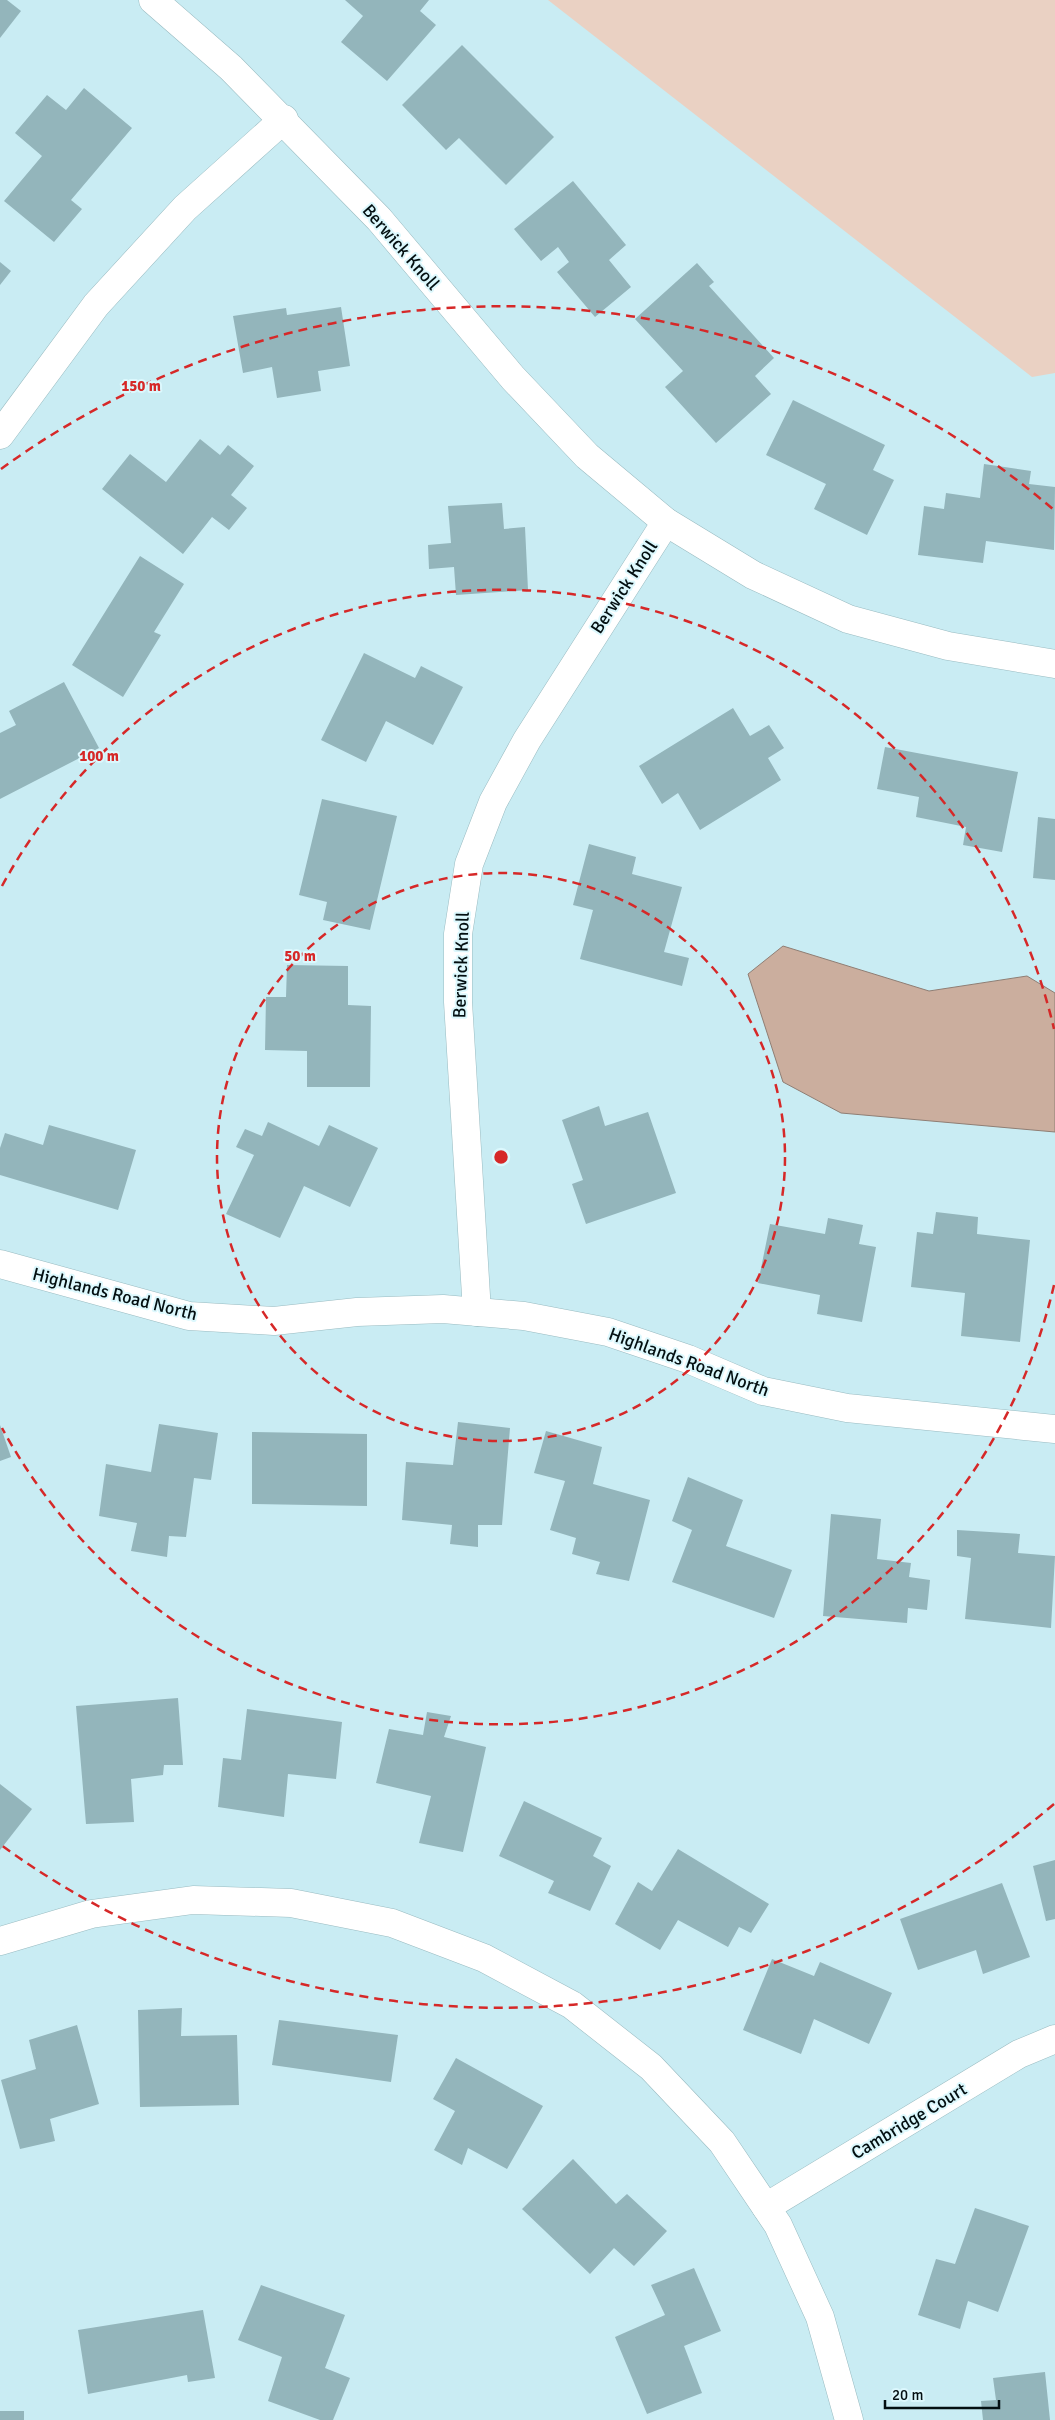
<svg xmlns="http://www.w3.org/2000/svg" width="1055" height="2420" font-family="Signika,sans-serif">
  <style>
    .green { fill: #ead1c3 }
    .water { fill: #cbae9e; stroke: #8f7e74 }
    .building { fill: #93b5bb }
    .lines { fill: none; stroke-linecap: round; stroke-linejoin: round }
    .minor-casing { stroke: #99bbc1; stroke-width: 29 }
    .minor { stroke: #fff; stroke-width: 28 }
    .ring { fill: none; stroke: #d62828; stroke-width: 2.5; stroke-dasharray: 9 6 }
    .labels { text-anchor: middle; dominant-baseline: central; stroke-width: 4; stroke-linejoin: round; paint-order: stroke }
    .street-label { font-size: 18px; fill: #030f11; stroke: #dcf8fd }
    .centre { fill: #d62828; stroke: #dcf8fd; stroke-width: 2.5 }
    .ring-label { font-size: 15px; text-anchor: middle; font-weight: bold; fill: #d62828; stroke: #dcf8fd; stroke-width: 4; stroke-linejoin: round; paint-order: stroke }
  </style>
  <rect width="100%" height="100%" fill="#c9ecf3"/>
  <!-- green -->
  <polygon class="green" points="548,0 1055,0 1055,373 1032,377"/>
  <!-- water -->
  <polygon class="water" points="783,946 929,991 1027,976 1055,993 1055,1132 841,1113 783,1082 748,974"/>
  <!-- building -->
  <g class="building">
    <polygon points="0,0 7,0 21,11 0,38"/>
    <polygon points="345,0 429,0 420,11 436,25 387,81 341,42 363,16"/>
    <polygon points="462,45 554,137 506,185 459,138 446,150 402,105"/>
    <polygon points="84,88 132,128 71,200 82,209 54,242 4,201 42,156 15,133 47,95 66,110"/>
    <polygon points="573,181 626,245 609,260 631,287 595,317 557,272 569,262 558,247 541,261 514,229"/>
    <polygon points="0,262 11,271 0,285"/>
    <polygon points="697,263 714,282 709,286 774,358 755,376 771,394 716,443 665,387 683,371 635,319"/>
    <polygon points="341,307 350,366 318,371 321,391 277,398 272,367 243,373 233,316 286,308 287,315"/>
    <polygon points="793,400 885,445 873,470 894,480 867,535 814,509 826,484 766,455"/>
    <polygon points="200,439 220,455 228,445 254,466 231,495 247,508 229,530 212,517 183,554 102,489 130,454 166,482"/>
    <polygon points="984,464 1031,471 1029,484 1055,487 1054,550 986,541 983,563 918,555 924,506 944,509 946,493 980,498"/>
    <polygon points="502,503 504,529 525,527 528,590 456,595 454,567 429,569 428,545 451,543 448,506"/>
    <polygon points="140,556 184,584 154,632 161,635 123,697 72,665"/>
    <polygon points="364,653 415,678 421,666 463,687 433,745 386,721 366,762 321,740"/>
    <polygon points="64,682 99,748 0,799 0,733 16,725 9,711"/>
    <polygon points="733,708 750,736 769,725 784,748 768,758 781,780 700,830 678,793 662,804 639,766"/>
    <polygon points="885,747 1018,772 1002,852 963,845 966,827 916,817 919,797 877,789"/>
    <polygon points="322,799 397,816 370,930 323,920 327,902 299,895"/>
    <polygon points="1038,817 1055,819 1055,880 1033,878"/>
    <polygon points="589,844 636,857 632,874 682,887 664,952 689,958 682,986 580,959 593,910 573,905"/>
    <polygon points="287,965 348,966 348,1005 371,1006 370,1087 307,1087 307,1051 265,1050 266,997 286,997"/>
    <polygon points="599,1106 605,1126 648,1112 676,1193 586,1224 572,1184 583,1180 562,1120"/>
    <polygon points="268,1122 319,1146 329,1125 378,1148 350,1207 304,1186 280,1238 226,1214 254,1155 236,1147 245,1129 262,1136"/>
    <polygon points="49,1125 136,1150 118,1210 0,1175 0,1148 5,1133 43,1145"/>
    <polygon points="936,1212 978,1217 977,1234 1030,1240 1020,1342 961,1336 965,1293 911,1287 917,1232 933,1234"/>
    <polygon points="828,1218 863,1225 859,1244 876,1247 862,1322 817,1314 820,1295 758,1283 770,1224 825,1234"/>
    <polygon points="458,1422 510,1428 502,1525 478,1525 478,1547 450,1544 452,1525 402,1520 406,1462 453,1465"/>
    <polygon points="159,1424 218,1433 211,1480 194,1478 186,1537 169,1536 167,1557 131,1551 137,1523 99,1516 106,1464 151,1472"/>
    <polygon points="0,1425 11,1457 0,1461"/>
    <polygon points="546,1431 602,1447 593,1484 650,1500 629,1581 596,1574 600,1562 572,1554 576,1538 550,1530 565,1481 534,1473"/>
    <polygon points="252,1432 367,1434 367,1506 252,1504"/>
    <polygon points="688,1477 743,1500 726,1546 792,1570 774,1618 672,1582 692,1530 672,1521"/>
    <polygon points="831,1514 881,1519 877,1559 911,1563 909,1577 930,1580 927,1610 908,1608 907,1623 823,1616"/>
    <polygon points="957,1530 1020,1534 1018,1553 1055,1556 1051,1628 965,1619 971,1558 957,1556"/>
    <polygon points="178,1698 183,1765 164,1765 163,1775 131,1779 134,1822 86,1824 76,1706"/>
    <polygon points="247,1709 342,1722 336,1779 288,1774 284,1817 218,1807 223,1758 241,1760"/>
    <polygon points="427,1712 451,1716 444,1737 486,1747 463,1852 419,1843 431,1796 376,1783 389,1729 423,1735"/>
    <polygon points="0,1784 32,1809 0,1850"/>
    <polygon points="524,1801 602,1838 593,1856 611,1866 590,1911 548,1893 554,1881 499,1856"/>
    <polygon points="678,1849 769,1904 751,1933 739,1927 728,1947 678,1920 660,1950 615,1924 638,1882 652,1891"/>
    <polygon points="1055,1860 1055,1919 1046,1921 1033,1866"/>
    <polygon points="1002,1883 1030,1957 983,1974 976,1950 918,1970 900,1919"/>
    <polygon points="772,1959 814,1976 820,1962 892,1993 869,2044 814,2019 801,2054 743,2030"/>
    <polygon points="182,2008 181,2036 237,2035 239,2105 140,2107 138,2010"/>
    <polygon points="279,2020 398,2035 391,2082 272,2065"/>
    <polygon points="77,2025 99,2104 50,2119 55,2141 20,2149 1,2080 36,2069 29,2040"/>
    <polygon points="456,2058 543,2106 507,2169 468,2148 462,2165 434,2150 455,2111 433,2099"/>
    <polygon points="573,2159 616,2204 627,2194 667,2231 634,2266 614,2248 590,2274 522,2209"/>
    <polygon points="975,2208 1029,2226 998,2312 968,2301 960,2329 918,2315 936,2259 955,2264"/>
    <polygon points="694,2268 721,2331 684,2346 702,2393 647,2414 615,2337 665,2315 651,2285"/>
    <polygon points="261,2285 345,2315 325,2368 350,2378 333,2420 320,2420 268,2401 282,2357 238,2340"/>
    <polygon points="203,2310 215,2378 188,2382 187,2375 88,2394 78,2330"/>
    <polygon points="1045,2372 1050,2420 983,2420 981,2401 996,2400 993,2378"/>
    <rect x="0" y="2411" width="24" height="9"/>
  </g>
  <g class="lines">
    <defs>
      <g id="minor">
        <polyline points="153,0 231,68 379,219 513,378 587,456 666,522 753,575 848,619 948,646 1055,664"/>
        <polyline points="0,435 96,305 185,208 284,119"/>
        <polyline points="0,1264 189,1316 274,1321 357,1312 443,1309 524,1316 608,1332 688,1359 763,1391 847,1408 1055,1429"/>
        <polyline points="477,1312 458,1002 458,934 469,864 493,802 527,740 666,522"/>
        <polyline points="0,1941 91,1914 193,1900 291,1903 392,1923 484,1958 572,2005 651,2067 722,2142 778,2225 820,2317 849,2420"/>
        <polyline points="766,2207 1019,2054 1055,2039"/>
      </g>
    </defs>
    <!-- minor casing -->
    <use href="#minor" class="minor-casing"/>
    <!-- minor -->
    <use href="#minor" class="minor"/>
  </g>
  <!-- distance rings -->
  <g class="ring">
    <circle cx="501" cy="1157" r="284"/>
    <path d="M1054 1285A568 568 0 0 1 2 1428M2 886A568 568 0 0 1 1054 1029"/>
    <path d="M1054 1804A851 851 0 0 1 1 1845M1 469A851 851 0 0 1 1054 510"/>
  </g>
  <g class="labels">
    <!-- street labels -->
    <g class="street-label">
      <text transform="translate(401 247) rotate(49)">Berwick Knoll</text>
      <text transform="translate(624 587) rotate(-57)">Berwick Knoll</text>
      <text transform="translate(461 965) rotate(-88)">Berwick Knoll</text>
      <text transform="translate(115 1294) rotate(14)">Highlands Road North</text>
      <text transform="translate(689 1362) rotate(20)">Highlands Road North</text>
      <text transform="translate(909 2121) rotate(-31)">Cambridge Court</text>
    </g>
  </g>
  <circle cx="501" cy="1157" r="8" class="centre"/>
  <g class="ring-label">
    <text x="141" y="391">150 m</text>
    <text x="99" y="761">100 m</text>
    <text x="300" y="961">50 m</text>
  </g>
  <!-- scale -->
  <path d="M885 2400v8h114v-8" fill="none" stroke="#030f11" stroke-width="2.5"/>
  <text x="892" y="2400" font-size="15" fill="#030f11" stroke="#dcf8fd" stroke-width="4" paint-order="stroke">20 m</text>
</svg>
